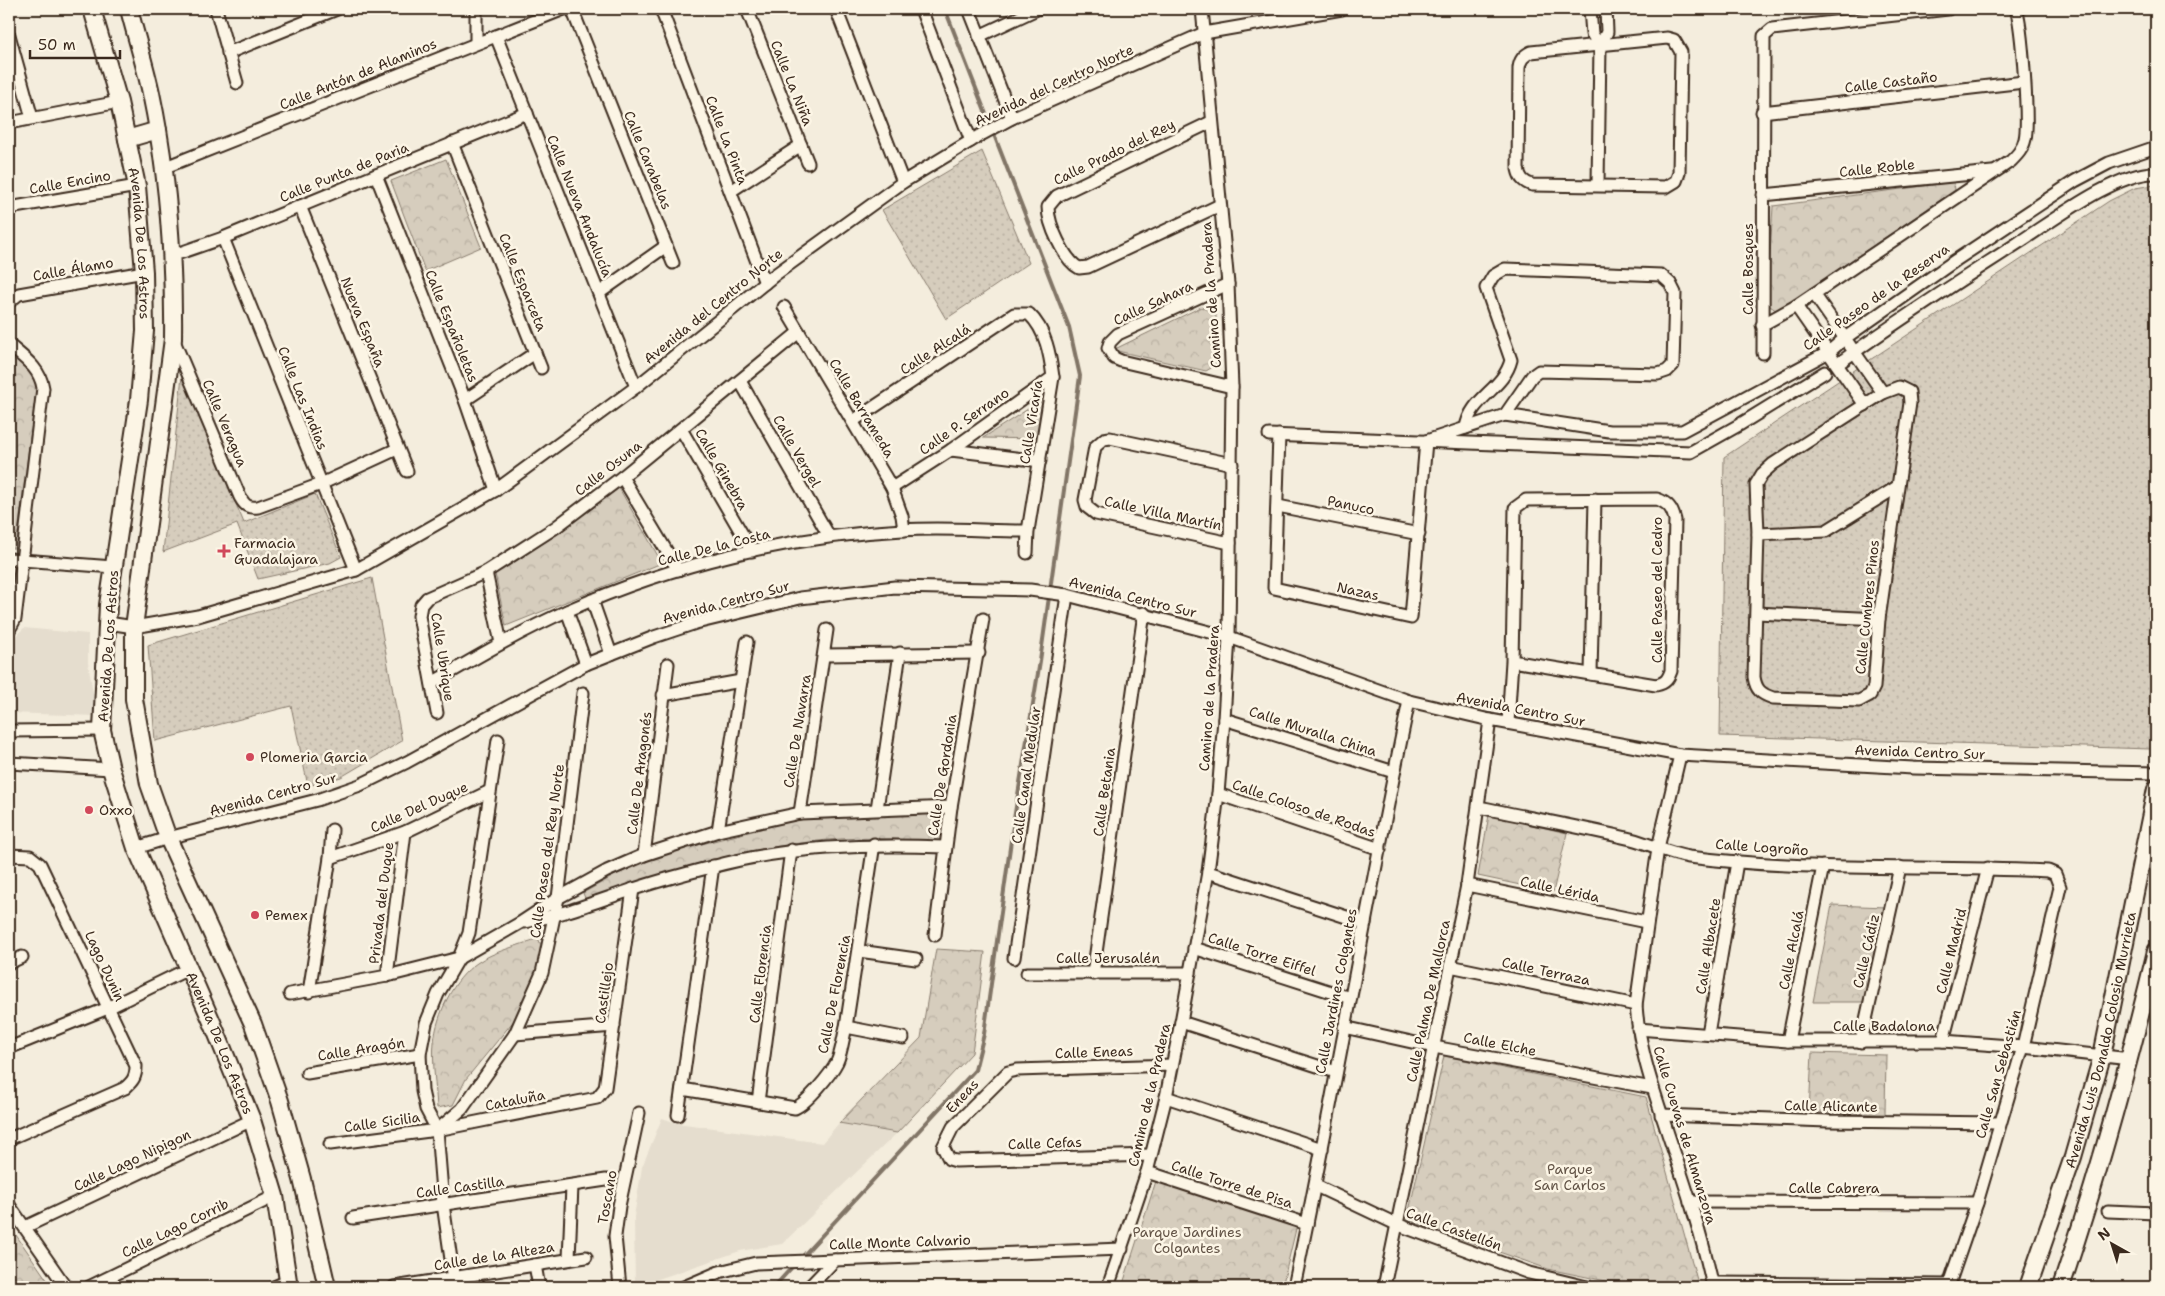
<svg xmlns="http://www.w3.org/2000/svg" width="2165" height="1296" font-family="'Shantell Sans',sans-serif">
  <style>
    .built { fill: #e5ddce }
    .grass { fill: url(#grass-dots); stroke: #887c6e }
    .forest { fill: url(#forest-crowns); stroke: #887c6e }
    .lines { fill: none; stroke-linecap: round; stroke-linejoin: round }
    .stream { stroke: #817466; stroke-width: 4 }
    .street-casing { stroke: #3b2a1e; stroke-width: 15 }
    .secondary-casing { stroke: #3b2a1e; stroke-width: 20 }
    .street { stroke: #fcf5e5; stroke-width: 11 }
    .secondary { stroke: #fcf5e5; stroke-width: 16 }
    .poi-dot { fill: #d1495b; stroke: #fcf5e5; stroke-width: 2 }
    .labels { text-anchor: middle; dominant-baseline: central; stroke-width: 5; stroke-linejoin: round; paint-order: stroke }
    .street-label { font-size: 14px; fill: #3b2a1e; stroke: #fcf5e5 }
    .poi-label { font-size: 14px; fill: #3b2a1e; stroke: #fcf5e5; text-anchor: start }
    .park-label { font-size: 14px; fill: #625346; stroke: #fcf5e5 }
  </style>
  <defs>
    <pattern id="grass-dots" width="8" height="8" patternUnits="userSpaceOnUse" patternTransform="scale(1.25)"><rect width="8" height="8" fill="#d6cdbd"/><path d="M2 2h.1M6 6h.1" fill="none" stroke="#b9b0a2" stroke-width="1.8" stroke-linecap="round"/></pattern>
    <pattern id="forest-crowns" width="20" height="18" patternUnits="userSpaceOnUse" patternTransform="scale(1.25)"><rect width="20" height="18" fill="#d6cdbd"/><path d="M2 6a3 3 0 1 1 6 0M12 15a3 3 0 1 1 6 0" fill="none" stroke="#b9b0a2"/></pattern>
  </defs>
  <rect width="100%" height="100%" fill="#f4eddd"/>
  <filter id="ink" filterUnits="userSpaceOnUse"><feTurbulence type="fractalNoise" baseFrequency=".02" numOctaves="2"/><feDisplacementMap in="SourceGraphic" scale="10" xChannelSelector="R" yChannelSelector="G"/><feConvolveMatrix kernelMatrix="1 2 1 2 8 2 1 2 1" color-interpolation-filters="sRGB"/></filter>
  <g filter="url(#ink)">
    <!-- built -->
    <g class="built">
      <polygon points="24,628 88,634 88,663 97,716 9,713 9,642"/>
      <polygon points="662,1118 677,1123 822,1143 839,1123 897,1133 782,1244 740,1251 635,1287 634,1217 642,1167"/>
    </g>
    <!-- grass -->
    <g class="grass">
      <polygon points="982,151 1029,263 946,319 882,210"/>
      <polygon points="2154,185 2156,186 2156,701 2151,749 1720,736 1724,457 2109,201 2135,188"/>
      <polygon points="182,376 244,523 315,494 341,557 330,563 258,579 237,524 163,552"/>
      <polygon points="372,578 402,741 341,777 308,786 291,706 155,741 148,645"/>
    </g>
    <!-- forest -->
    <g class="forest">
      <polygon points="446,159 481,247 425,271 391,181"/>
      <polygon points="1954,182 1955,190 1777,311 1767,304 1773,206"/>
      <polygon points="1201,307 1216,314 1216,365 1206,371 1113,350"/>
      <polygon points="9,352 38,376 16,548 9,548"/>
      <polygon points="1045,398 1039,439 983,438"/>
      <polygon points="619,488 662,563 506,626 495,574 556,535"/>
      <path d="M875 812 947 815 943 842C909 840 874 837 841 839 754 845 666 868 587 903L583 893 619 873 659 855 795 820Z"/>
      <polygon points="1489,815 1567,833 1553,892 1478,876"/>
      <polygon points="1832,905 1887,907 1866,1002 1813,1002"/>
      <path d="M538 938 541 945 540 962 516 1018 466 1079 453 1105 437 1108C436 1087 432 1063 434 1042 437 1014 453 979 477 963 494 951 519 946 538 938Z"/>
      <polygon points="936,949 985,952 972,1053 897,1133 839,1123 921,1038"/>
      <polygon points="1812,1053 1886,1055 1885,1114 1809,1112"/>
      <polygon points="1444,1056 1646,1097 1699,1287 1635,1287 1548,1269 1407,1220"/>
      <polygon points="1156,1181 1297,1225 1282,1287 1122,1287"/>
      <polygon points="9,1225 52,1287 9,1287"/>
    </g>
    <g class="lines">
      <!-- stream -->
      <g class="stream">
        <polyline points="801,1258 975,1070 984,1034 1014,819 1040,661 1080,376 1069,327 945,9"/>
        <polyline points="774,1287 794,1265"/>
      </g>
      <defs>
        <g id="street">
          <polyline points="216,9 237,83"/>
          <polyline points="572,9 673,263"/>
          <polyline points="661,9 765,283"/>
          <polyline points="747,9 808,163"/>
          <polyline points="836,9 903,182"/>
          <polyline points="921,9 971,141"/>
          <polyline points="969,9 1012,118"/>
          <polyline points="1590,9 1592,34 1600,46"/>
          <polyline points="9,35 32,118"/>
          <polyline points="496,36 636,387"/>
          <polyline points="979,36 1037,9"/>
          <path d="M1667 38 1674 40 1681 52 1679 173 1676 181 1666 187 1532 185C1523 182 1520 178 1518 169L1519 68C1520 60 1523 56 1531 52Z"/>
          <polyline points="476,43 476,9"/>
          <polyline points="228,53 337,9"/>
          <polyline points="1762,112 2024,82"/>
          <path d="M1211 122 1057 196 1048 207C1048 224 1064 260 1079 268L1088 267 1220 205"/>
          <polyline points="9,123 119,102"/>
          <polyline points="452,143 541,368"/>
          <polyline points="163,168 564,9"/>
          <polyline points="376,175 465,400 496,490"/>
          <polyline points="1598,184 1600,46 1607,32 1606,9"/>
          <polyline points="731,191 801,145"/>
          <polyline points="1763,195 1992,172"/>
          <polyline points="300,206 407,471"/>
          <polyline points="9,208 137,186"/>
          <polyline points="223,238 356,570"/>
          <polyline points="171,256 223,238 527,113"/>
          <polyline points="1228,284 1118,334 1110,342 1108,348 1114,358 1121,361 1232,387"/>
          <polyline points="599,293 666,246"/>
          <polyline points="1814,294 1883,393"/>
          <polyline points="9,302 19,294 144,272"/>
          <polyline points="1796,306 1865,405"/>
          <polyline points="784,307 892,488 902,516 904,530"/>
          <path d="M1762 325 1796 306 2011 161C2017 155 2023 149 2025 139 2029 122 2022 25 2016 9"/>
          <path d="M174 341 240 497C245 506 248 508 258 507L321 484 397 449"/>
          <path d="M9 345C24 358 40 368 43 388L15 619 9 630"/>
          <polyline points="1763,353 1764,36 1772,29 1948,9"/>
          <path d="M1838 364C1896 321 1958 282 2018 243 2051 222 2118 171 2156 173"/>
          <polyline points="740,381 829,536"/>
          <path d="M1899 387 1909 392 1910 403 1879 619 1874 687 1870 695 1859 701 1773 698C1761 694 1756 690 1754 677L1758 534 1756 484 1762 474 1773 464 1883 393Z"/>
          <polyline points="465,400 535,353"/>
          <path d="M853 421 1014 314H1029C1046 330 1050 355 1053 377L1028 531 1027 553"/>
          <path d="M1466 428C1470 398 1504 389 1511 360L1486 288 1493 276 1505 269 1661 275 1670 283 1675 293 1673 365 1667 371 1658 374 1539 371 1532 376 1505 415"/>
          <polyline points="681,429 752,551"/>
          <polyline points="1269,435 1691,452 1739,425 1825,372"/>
          <polyline points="1279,435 1274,588 1411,618 1426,441"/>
          <polyline points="1426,441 1505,415 1609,431 1682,431 1829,352 1845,338 1956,260 2075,181 2109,163 2156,147"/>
          <polyline points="951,450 1040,461"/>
          <polyline points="622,477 678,570"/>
          <polyline points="892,488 951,450 1053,377"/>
          <polyline points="1278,506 1419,534"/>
          <polyline points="1758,534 1826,531 1897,487"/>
          <polyline points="1230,543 1096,514 1087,507 1085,500 1095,447 1104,439 1110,438 1232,464"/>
          <polyline points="9,559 113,567"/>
          <polyline points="486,572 501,643"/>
          <polyline points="592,600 611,654"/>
          <polyline points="567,611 586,664"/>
          <polyline points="1757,613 1879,619"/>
          <polyline points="108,623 134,627 198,616 356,570 496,490 636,387 776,274 903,182 979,136 1012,118 1204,33 1342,9"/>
          <polyline points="825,655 979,653"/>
          <polyline points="1591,674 1595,499"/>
          <path d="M432 683C477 657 521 631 569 610 673 564 789 536 903 530 944 527 986 531 1028 531"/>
          <polyline points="663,695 741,681"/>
          <polyline points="437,713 419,616 421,605 427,598 486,572 556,527 622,477 799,332"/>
          <polyline points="1224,719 1394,772"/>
          <path d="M1508 723 1512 661 1515 508 1526 500 1657 499C1668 503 1672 508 1675 520L1671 671C1668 679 1666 683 1656 685L1512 661"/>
          <polyline points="9,731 102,730"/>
          <path d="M1680 755 1658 848 1636 1005C1639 1050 1654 1091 1668 1134 1685 1184 1702 1235 1713 1287"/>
          <polyline points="9,763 111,769"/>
          <polyline points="1218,794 1380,849"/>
          <path d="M1479 807C1530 818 1581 827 1631 839 1651 844 1669 854 1689 857 1808 872 1929 865 2048 871L2055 874 2060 887 2023 1047 1977 1203 1948 1287"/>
          <polyline points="877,809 900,653"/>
          <polyline points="800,813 827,630"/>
          <polyline points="718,831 747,642"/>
          <polyline points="136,848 168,838 317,800 360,785 407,762 586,664 654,637 696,623 800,598 895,587 1030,590 1067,595 1229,637 1409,701 1490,720 1680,755 1913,768 2156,773"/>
          <path d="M9 855 30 856 40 864 136 1066C136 1077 133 1081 125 1088L9 1139"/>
          <polyline points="644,855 668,664"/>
          <polyline points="330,858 405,832 490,791"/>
          <polyline points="1208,872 1365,923"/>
          <polyline points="1467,885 1646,922"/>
          <path d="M525 922C562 915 595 902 631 890 657 881 684 874 711 867 789 846 866 844 945 847"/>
          <polyline points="935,935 951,807 983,619"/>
          <polyline points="1194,948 1350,998"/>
          <polyline points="859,951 916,959"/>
          <polyline points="1014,958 1067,595"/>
          <polyline points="9,963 22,957"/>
          <polyline points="1450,966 1636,1005"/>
          <polyline points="1027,973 1190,973"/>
          <polyline points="1093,974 1144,613"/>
          <polyline points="387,976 405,832"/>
          <polyline points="309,992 330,858 332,830"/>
          <polyline points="290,994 387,976 459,958 520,923 558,898 607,871 644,855 718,831 800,813 951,807"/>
          <polyline points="1181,1022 1336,1072"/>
          <polyline points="846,1027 903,1038"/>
          <polyline points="1344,1027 1434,1047 1652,1088"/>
          <polyline points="1638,1029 1788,1041 1943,1041 2023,1047 2130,1059"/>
          <polyline points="515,1034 614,1026"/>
          <polyline points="1708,1034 1737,862"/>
          <polyline points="1788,1041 1823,866"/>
          <polyline points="1943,1041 1988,868"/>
          <polyline points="1861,1042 1900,867"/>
          <polyline points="9,1048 108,1008 188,969"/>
          <polyline points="307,1073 420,1054"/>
          <path d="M682 1089 795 1108C807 1103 831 1074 837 1062 842 1051 843 1038 846 1027L874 844"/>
          <polyline points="1166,1097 1322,1149"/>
          <polyline points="758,1102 791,850"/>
          <polyline points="678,1115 713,866"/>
          <polyline points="1661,1115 1828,1121 2000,1123"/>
          <polyline points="441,1127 462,1109 515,1034 542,973 558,898 583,693"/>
          <polyline points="330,1144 437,1130 597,1098 605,1088 633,889"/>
          <polyline points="1150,1155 956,1161 949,1159 943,1147 953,1127 1008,1072 1017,1070 1172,1065"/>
          <polyline points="1147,1172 1307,1224"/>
          <polyline points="1316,1186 1396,1224 1529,1273 1587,1287"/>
          <polyline points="1690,1202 1977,1203"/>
          <polyline points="9,1205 66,1287"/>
          <polyline points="2108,1211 2156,1213"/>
          <polyline points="353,1218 606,1180"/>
          <polyline points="25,1227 252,1120"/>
          <polyline points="569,1259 572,1186"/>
          <polyline points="535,1265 539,1287"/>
          <polyline points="1713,1283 1948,1285"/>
          <polyline points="89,1287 275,1196"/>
          <polyline points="274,1287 288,1281"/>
          <polyline points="394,1287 586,1257"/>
          <polyline points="455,1287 443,1204 437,1130 426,1109 422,1091 420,1054 426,1023 438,994 459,958 469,933 498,740"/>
          <polyline points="620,1287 615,1236 619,1206 639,1113"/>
          <polyline points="684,1287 719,1272 756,1263 1122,1249"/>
          <polyline points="809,1287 835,1260"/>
          <polyline points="1108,1287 1147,1172 1166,1097 1181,1022 1208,872 1218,794 1224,719 1229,637 1232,387 1228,284 1202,9"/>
          <path d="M1294 1287C1335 1092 1368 896 1409 701"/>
          <polyline points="1384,1287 1467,885 1490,720"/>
        </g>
        <g id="secondary">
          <path id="s1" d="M92 9 119 102 137 186 144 272 145 331 139 400 108 605 102 730 111 769 136 848 212 1022 252 1120 275 1196 289 1287"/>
          <path d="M129 9C136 37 145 65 151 93 168 174 174 257 173 339L134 627V699L149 784 168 838 253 1024 280 1101 302 1179 327 1287"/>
          <polyline points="127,139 158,130"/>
          <path id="s2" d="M2028 1287 2073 1157 2102 1056 2156 789"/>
          <path d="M2061 1287C2098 1177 2129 1064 2156 951"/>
        </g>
      </defs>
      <!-- street casing -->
      <use href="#street" class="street-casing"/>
      <!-- secondary casing -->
      <use href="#secondary" class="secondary-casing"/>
      <!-- street -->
      <use href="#street" class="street"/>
      <!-- secondary -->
      <use href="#secondary" class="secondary"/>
    </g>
  </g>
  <!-- markers -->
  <g class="poi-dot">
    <path d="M221.5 543.5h5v5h5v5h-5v5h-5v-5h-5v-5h5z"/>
    <circle cx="250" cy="757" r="5"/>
    <circle cx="89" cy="810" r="5"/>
    <circle cx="255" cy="915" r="5"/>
  </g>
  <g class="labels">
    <!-- street labels -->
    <g class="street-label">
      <text transform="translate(358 74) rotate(-22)">Calle Antón de Alaminos</text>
      <text transform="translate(1891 82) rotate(-7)">Calle Castaño</text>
      <text transform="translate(792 83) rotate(68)">Calle La Niña</text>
      <text transform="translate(1054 85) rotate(-25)">Avenida del Centro Norte</text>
      <text transform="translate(727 140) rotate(69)">Calle La Pinta</text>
      <text transform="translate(1114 152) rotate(-26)">Calle Prado del Rey</text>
      <text transform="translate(648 160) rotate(68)">Calle Carabelas</text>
      <text transform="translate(1877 168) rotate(-6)">Calle Roble</text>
      <text transform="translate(344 172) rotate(-22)">Calle Punta de Paria</text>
      <text transform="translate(70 182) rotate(-10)">Calle Encino</text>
      <text transform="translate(580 206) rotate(68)">Calle Nueva Andalucía</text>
      <text stroke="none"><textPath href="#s1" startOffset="240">Avenida De Los Astros</textPath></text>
      <text transform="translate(73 269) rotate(-10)">Calle Álamo</text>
      <text transform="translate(1748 269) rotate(-90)">Calle Bosques</text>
      <text transform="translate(523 282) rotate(68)">Calle Esparceta</text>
      <text transform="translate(1211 295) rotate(-94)">Camino de la Pradera</text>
      <text transform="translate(1876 297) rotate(-35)">Calle Paseo de la Reserva</text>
      <text transform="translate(1153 303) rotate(-25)">Calle Sahara</text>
      <text transform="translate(713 306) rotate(-39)">Avenida del Centro Norte</text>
      <text transform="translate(363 322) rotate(68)">Nueva España</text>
      <text transform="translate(452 326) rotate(68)">Calle Españoletas</text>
      <text transform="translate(935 349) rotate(-33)">Calle Alcalá</text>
      <text transform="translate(303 398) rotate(68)">Calle Las Indias</text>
      <text transform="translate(862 408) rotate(59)">Calle Barrameda</text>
      <text transform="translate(964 421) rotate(-35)">Calle P. Serrano</text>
      <text transform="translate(1031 422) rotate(-81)">Calle Vicaría</text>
      <text transform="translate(225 423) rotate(67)">Calle Veragua</text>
      <text transform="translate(797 451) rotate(60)">Calle Vergel</text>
      <text transform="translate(608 468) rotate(-38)">Calle Osuna</text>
      <text transform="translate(722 469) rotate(60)">Calle Ginebra</text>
      <text transform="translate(1351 505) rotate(12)">Panuco</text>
      <text transform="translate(1163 513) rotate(12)">Calle Villa Martín</text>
      <text transform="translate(714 547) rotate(-14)">Calle De la Costa</text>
      <text transform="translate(1657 590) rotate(-90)">Calle Paseo del Cedro</text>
      <text transform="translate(1358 591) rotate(12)">Nazas</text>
      <text transform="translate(1133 597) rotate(14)">Avenida Centro Sur</text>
      <text transform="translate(726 602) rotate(-15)">Avenida Centro Sur</text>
      <text transform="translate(1867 607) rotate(-84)">Calle Cumbres Pinos</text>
      <text transform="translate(108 646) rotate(-86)">Avenida De Los Astros</text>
      <text transform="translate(443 657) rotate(81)">Calle Ubrique</text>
      <text transform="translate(1209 698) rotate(-86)">Camino de la Pradera</text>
      <text transform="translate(1521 709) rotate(11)">Avenida Centro Sur</text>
      <text transform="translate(797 731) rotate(-81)">Calle De Navarra</text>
      <text transform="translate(1313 731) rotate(18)">Calle Muralla China</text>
      <text transform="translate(1920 752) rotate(2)">Avenida Centro Sur</text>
      <text transform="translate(639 773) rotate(-83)">Calle De Aragonés</text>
      <text transform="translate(942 775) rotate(-81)">Calle De Gordonia</text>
      <text transform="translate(1026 775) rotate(-82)">Calle Canal Medular</text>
      <text transform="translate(1104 792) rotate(-82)">Calle Betania</text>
      <text transform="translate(273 794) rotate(-15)">Avenida Centro Sur</text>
      <text transform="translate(419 807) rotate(-24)">Calle Del Duque</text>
      <text transform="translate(1304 808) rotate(19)">Calle Coloso de Rodas</text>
      <text transform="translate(1762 847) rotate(4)">Calle Logroño</text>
      <text transform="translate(547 851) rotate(-82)">Calle Paseo del Rey Norte</text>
      <text transform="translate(1560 889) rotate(12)">Calle Lérida</text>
      <text transform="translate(381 903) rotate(-83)">Privada del Duque</text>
      <text transform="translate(1708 946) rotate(-81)">Calle Albacete</text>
      <text transform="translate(1791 950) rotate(-79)">Calle Alcalá</text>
      <text transform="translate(1866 951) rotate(-77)">Calle Cádiz</text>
      <text transform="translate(1951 951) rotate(-76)">Calle Madrid</text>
      <text transform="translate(1262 954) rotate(18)">Calle Torre Eiffel</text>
      <text x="1108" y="958">Calle Jerusalén</text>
      <text transform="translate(105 966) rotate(65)">Lago Dunin</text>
      <text transform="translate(1546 971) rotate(12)">Calle Terraza</text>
      <text transform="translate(760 974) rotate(-83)">Calle Florencia</text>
      <text transform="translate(1336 991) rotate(-79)">Calle Jardines Colgantes</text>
      <text transform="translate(604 993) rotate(-82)">Castillejo</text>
      <text transform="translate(834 994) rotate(-79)">Calle De Florencia</text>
      <text transform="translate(1428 1001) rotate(-78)">Calle Palma De Mallorca</text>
      <text x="1884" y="1026">Calle Badalona</text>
      <text stroke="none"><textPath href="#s2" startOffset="258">Avenida Luis Donaldo Colosio Murrieta</textPath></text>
      <text stroke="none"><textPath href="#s1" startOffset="1065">Avenida De Los Astros</textPath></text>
      <text transform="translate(1500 1044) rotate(11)">Calle Elche</text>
      <text transform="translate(361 1049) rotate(-9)">Calle Aragón</text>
      <text transform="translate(1094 1052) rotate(-2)">Calle Eneas</text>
      <text transform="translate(1998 1074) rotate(-74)">Calle San Sebastián</text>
      <text transform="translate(1149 1095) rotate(-77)">Camino de la Pradera</text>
      <text transform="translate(962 1096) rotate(-47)">Eneas</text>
      <text transform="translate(515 1100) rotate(-11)">Cataluña</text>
      <text transform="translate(1831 1106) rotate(1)">Calle Alicante</text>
      <text transform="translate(382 1122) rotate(-8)">Calle Sicilia</text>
      <text transform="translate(1685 1135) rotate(73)">Calle Cuevas de Almanzora</text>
      <text transform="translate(1045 1143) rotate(-2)">Calle Cefas</text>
      <text transform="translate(132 1160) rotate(-25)">Calle Lago Nipigon</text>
      <text transform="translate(1232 1184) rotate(18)">Calle Torre de Pisa</text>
      <text transform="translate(460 1187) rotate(-8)">Calle Castilla</text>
      <text x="1834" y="1188">Calle Cabrera</text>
      <text transform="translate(607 1197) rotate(-80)">Toscano</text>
      <text transform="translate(175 1228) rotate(-26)">Calle Lago Corrib</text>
      <text transform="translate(1454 1229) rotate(20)">Calle Castellón</text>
      <text transform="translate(900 1242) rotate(-2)">Calle Monte Calvario</text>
      <text transform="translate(494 1256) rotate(-9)">Calle de la Alteza</text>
    </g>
    <!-- poi labels -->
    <g class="poi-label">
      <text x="234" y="543">Farmacia<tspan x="234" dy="16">Guadalajara</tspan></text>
      <text x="260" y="757">Plomeria Garcia</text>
      <text x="99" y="810">Oxxo</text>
      <text x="265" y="915">Pemex</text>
    </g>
    <!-- park labels -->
    <g class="park-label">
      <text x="1570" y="1169">Parque<tspan x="1570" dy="16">San Carlos</tspan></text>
      <text x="1187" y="1232">Parque Jardines<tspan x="1187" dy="16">Colgantes</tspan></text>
    </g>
  </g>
  <!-- margin -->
  <rect width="2165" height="1296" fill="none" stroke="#fcf5e5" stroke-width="30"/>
  <rect x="15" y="15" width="2135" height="1266" fill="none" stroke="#3b2a1e" stroke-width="2" filter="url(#ink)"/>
  <!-- north arrow -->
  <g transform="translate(2112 1244) rotate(321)" stroke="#fcf5e5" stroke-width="4" paint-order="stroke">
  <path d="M0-4L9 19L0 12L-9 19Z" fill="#3b2a1e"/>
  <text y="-8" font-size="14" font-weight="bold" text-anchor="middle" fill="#3b2a1e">N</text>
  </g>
  <!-- scale -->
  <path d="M30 50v8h90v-8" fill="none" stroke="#3b2a1e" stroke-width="2.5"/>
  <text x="38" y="50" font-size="15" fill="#3b2a1e" stroke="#fcf5e5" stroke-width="4" paint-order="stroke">50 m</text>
</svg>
